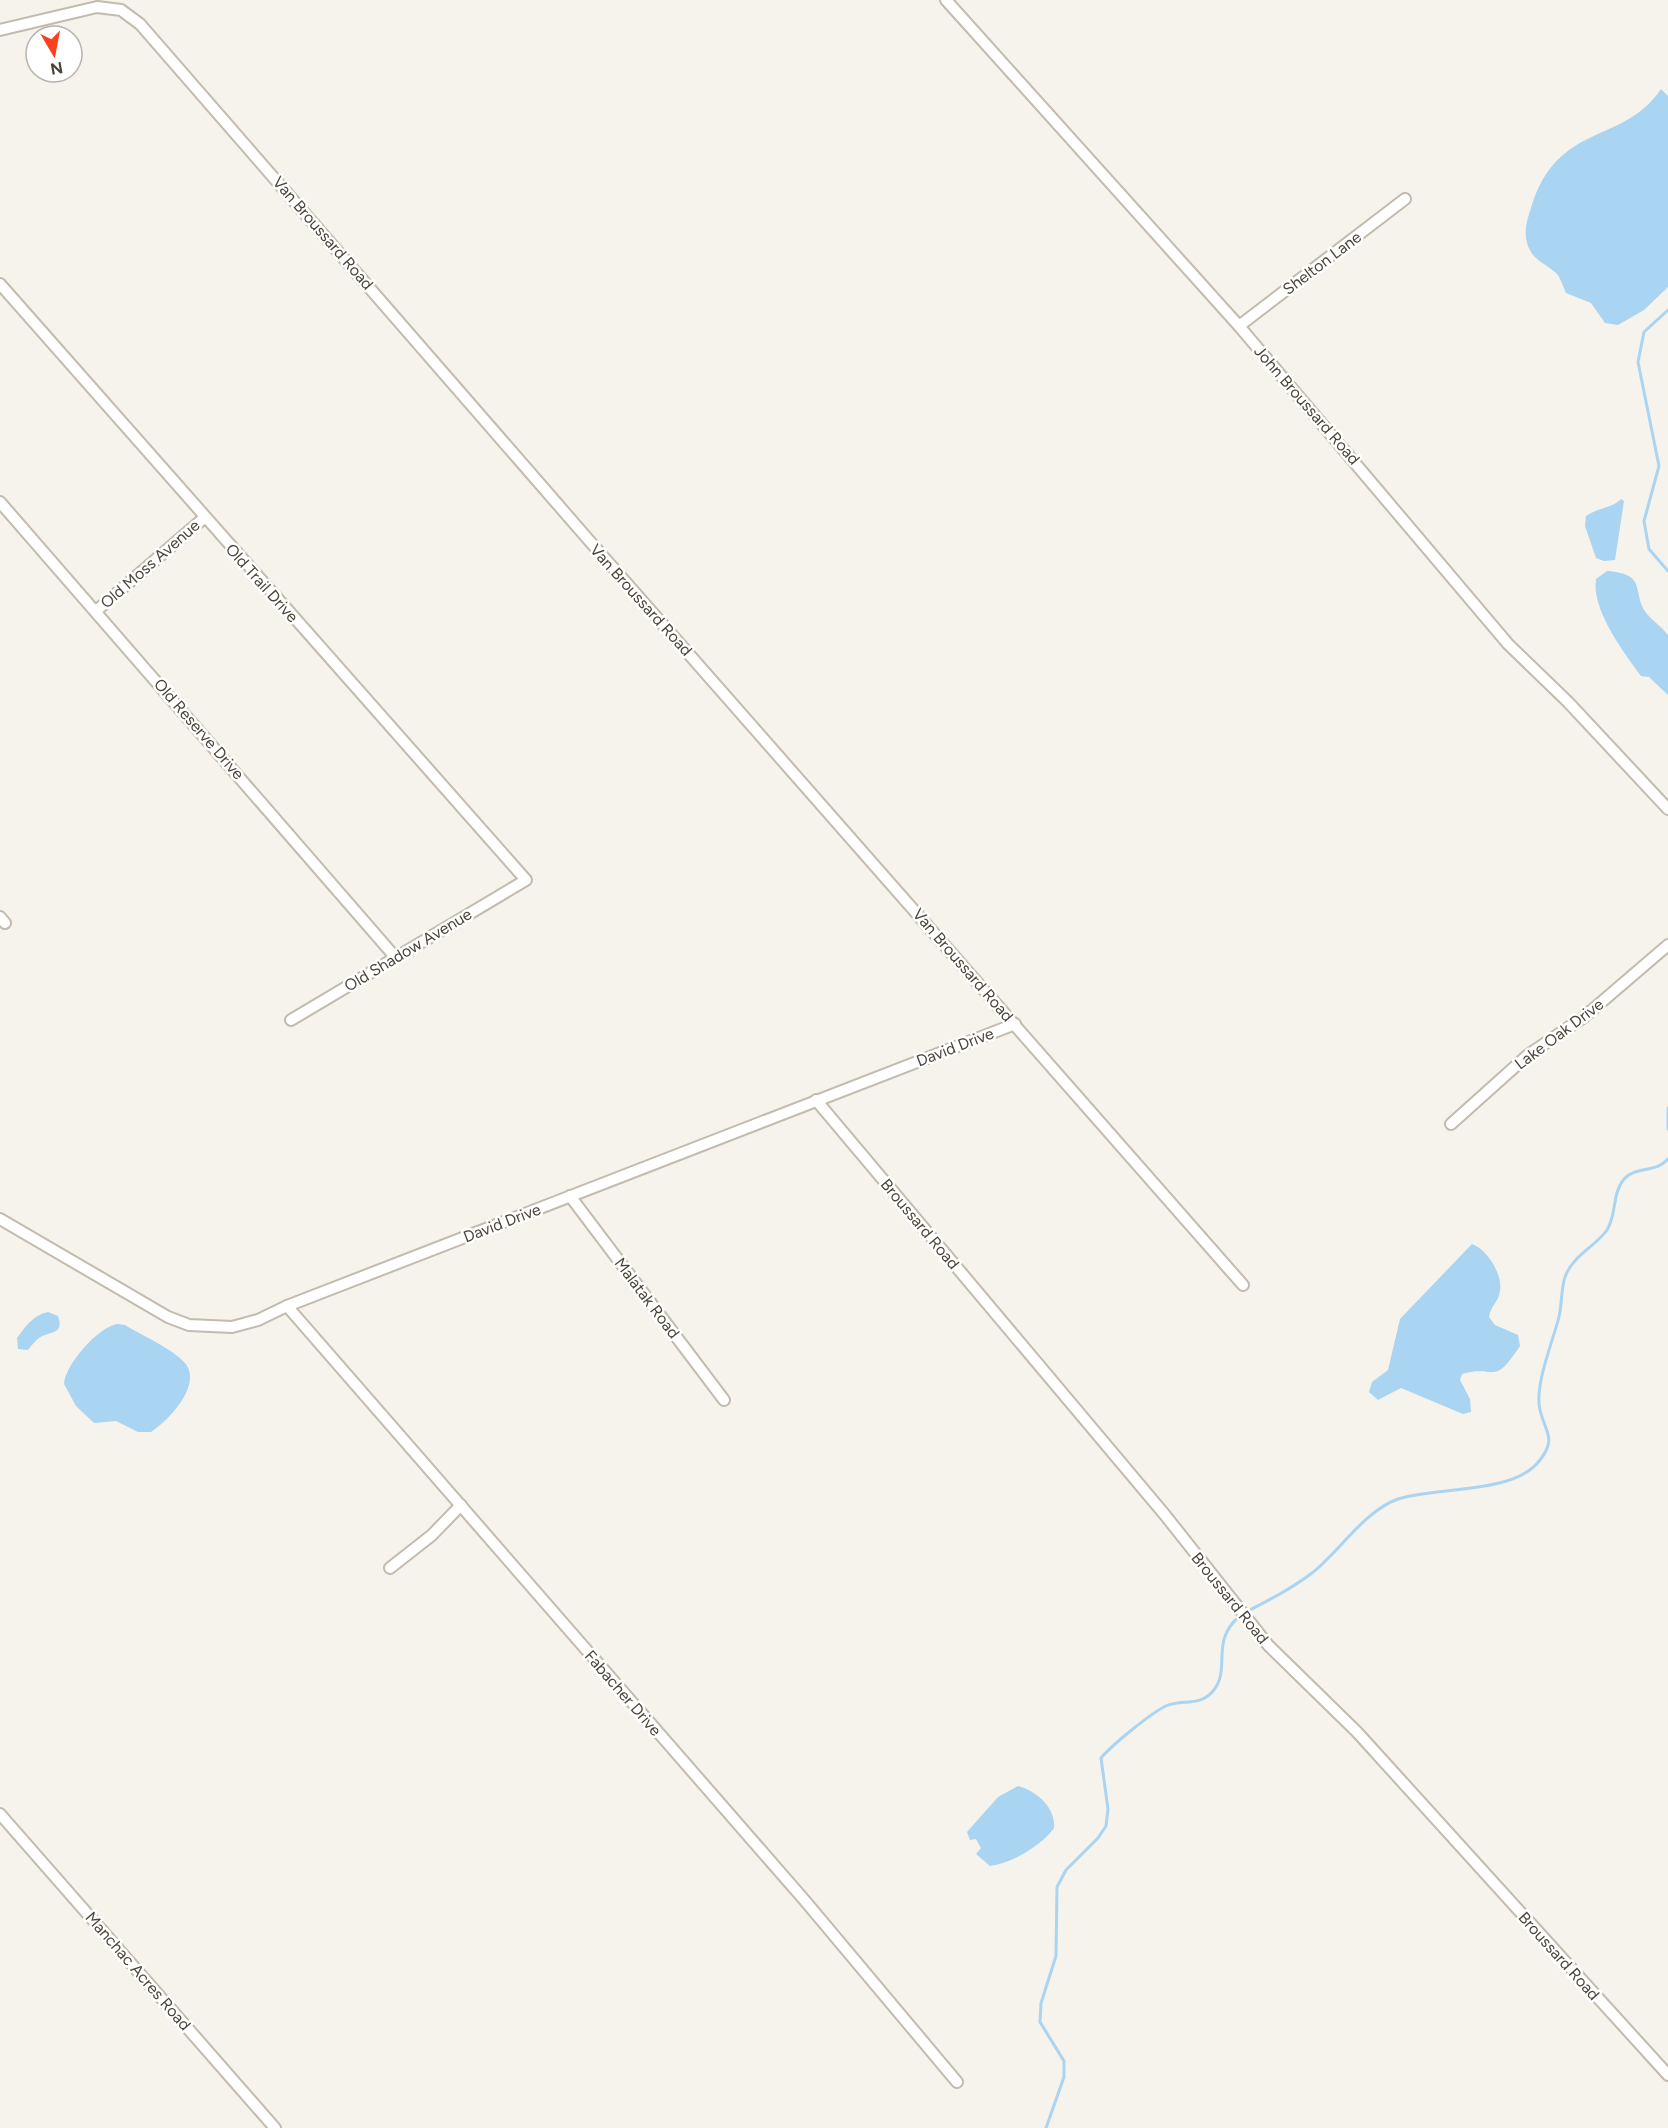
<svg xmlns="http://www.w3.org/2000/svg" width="1668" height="2128" font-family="Figtree,sans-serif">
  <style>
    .water { fill: #a9d4f2 }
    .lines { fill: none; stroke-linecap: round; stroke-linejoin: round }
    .stream { stroke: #a9d4f2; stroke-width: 3 }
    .street-casing { stroke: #c2bbae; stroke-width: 14 }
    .street { stroke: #fff; stroke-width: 10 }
    .labels { text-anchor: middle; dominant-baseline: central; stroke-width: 5; stroke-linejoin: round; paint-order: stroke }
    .street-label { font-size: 16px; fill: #4b4439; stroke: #fff }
  </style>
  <rect width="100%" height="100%" fill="#f6f3ec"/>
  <!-- water -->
  <g class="water">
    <path d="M1661 89 1668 96V287L1644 310 1618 325 1605 323 1591 303 1566 293C1563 287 1561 278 1556 273 1549 266 1536 261 1531 252 1522 237 1526 223 1531 208 1557 121 1624 145 1661 89Z"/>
    <path d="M1621 499 1624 501 1615 560 1604 561 1596 558 1585 526 1586 516C1597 508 1613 508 1621 499Z"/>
    <path d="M1607 571C1650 574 1630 594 1648 615 1654 622 1662 627 1668 635V695L1649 677 1641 676C1624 653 1591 609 1596 579Z"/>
    <path d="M1472 1244C1487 1249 1503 1275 1500 1291 1499 1301 1490 1307 1489 1317L1495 1325 1518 1335 1520 1346C1492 1388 1497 1364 1462 1374L1460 1380 1470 1399 1471 1412 1463 1414 1401 1388 1378 1400 1369 1392 1372 1382 1388 1370 1400 1319Z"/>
    <path d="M48 1312 58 1316C65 1335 49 1331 39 1338 35 1341 31 1346 28 1350L18 1349 17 1338C26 1326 33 1315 48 1312Z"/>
    <path d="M117 1324 125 1325C141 1335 173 1349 185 1363 203 1385 168 1421 151 1432H138L116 1421 94 1423 76 1406 64 1384C65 1365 98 1327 117 1324Z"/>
    <path d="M1018 1786C1037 1791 1056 1808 1054 1828 1041 1846 1012 1863 990 1866L976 1854 981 1848 976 1839 970 1840 967 1832 998 1797Z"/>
  </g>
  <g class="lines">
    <!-- stream -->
    <g class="stream">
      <polyline points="1668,310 1644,332 1638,362 1659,466 1644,521 1649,549 1668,571"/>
      <polyline points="1668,1108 1668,1129"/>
      <path d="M1246 1612C1269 1600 1291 1589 1312 1573 1341 1550 1363 1512 1398 1499 1437 1486 1514 1495 1540 1460 1557 1438 1545 1432 1540 1410 1534 1386 1553 1341 1559 1317 1562 1304 1561 1289 1565 1277 1573 1255 1595 1247 1607 1230 1617 1214 1612 1193 1624 1179 1636 1166 1656 1173 1668 1159"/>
      <path d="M1046 2128 1064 2077V2061L1040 2022 1041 2003 1056 1956 1057 1887 1066 1870 1098 1838 1106 1826 1108 1809 1101 1758C1112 1745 1151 1713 1166 1706 1182 1699 1200 1707 1213 1691 1232 1669 1209 1641 1240 1616"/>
    </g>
    <defs>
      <g id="street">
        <polyline points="946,0 1239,326 1508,644 1568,702 1668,809"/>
        <polyline points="0,30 97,7 121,10 140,24 593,545 1243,1285"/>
        <polyline points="0,284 526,880 291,1020"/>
        <polyline points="1239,326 1405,199"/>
        <polyline points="0,502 396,958"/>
        <polyline points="96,611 204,518"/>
        <polyline points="0,917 5,923"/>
        <polyline points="816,1100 1165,1515 1268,1645 1357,1732 1668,2075"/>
        <polyline points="1451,1124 1528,1055 1584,1017 1668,945"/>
        <polyline points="570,1196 724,1400"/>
        <polyline points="0,1219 168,1317 189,1325 232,1327 258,1320 287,1306 1015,1024"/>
        <polyline points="287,1306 806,1902 957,2082"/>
        <polyline points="390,1568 432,1535 461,1505"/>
        <polyline points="0,1814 275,2128"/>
      </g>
    </defs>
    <!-- street casing -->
    <use href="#street" class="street-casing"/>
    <!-- street -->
    <use href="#street" class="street"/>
  </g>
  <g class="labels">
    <!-- street labels -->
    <g class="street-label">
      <text transform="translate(323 233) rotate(49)">Van Broussard Road</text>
      <text transform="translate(1322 263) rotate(-37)">Shelton Lane</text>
      <text transform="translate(1307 405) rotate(49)">John Broussard Road</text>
      <text transform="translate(150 564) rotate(-41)">Old Moss Avenue</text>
      <text transform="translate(262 583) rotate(48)">Old Trail Drive</text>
      <text transform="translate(641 600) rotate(48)">Van Broussard Road</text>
      <text transform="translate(199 729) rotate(49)">Old Reserve Drive</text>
      <text transform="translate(408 950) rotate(-31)">Old Shadow Avenue</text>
      <text transform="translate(963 965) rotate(49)">Van Broussard Road</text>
      <text transform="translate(1559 1034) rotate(-37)">Lake Oak Drive</text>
      <text transform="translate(955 1047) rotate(-21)">David Drive</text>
      <text transform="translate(502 1223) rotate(-21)">David Drive</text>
      <text transform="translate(920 1224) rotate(50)">Broussard Road</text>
      <text transform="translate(647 1298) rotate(53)">Malatak Road</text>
      <text transform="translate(1230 1598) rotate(51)">Broussard Road</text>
      <text transform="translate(623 1693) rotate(49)">Fabacher Drive</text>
      <text transform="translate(1559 1956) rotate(48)">Broussard Road</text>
      <text transform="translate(138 1971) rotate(49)">Manchac Acres Road</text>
    </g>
  </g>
  <!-- north arrow -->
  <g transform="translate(54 54) rotate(170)"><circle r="28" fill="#ffffff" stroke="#b7b4b0" stroke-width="1.5"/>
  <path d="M0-4.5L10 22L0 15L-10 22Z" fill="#fc3f1d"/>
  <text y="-9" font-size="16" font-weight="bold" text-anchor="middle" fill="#4b4439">N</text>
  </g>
</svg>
